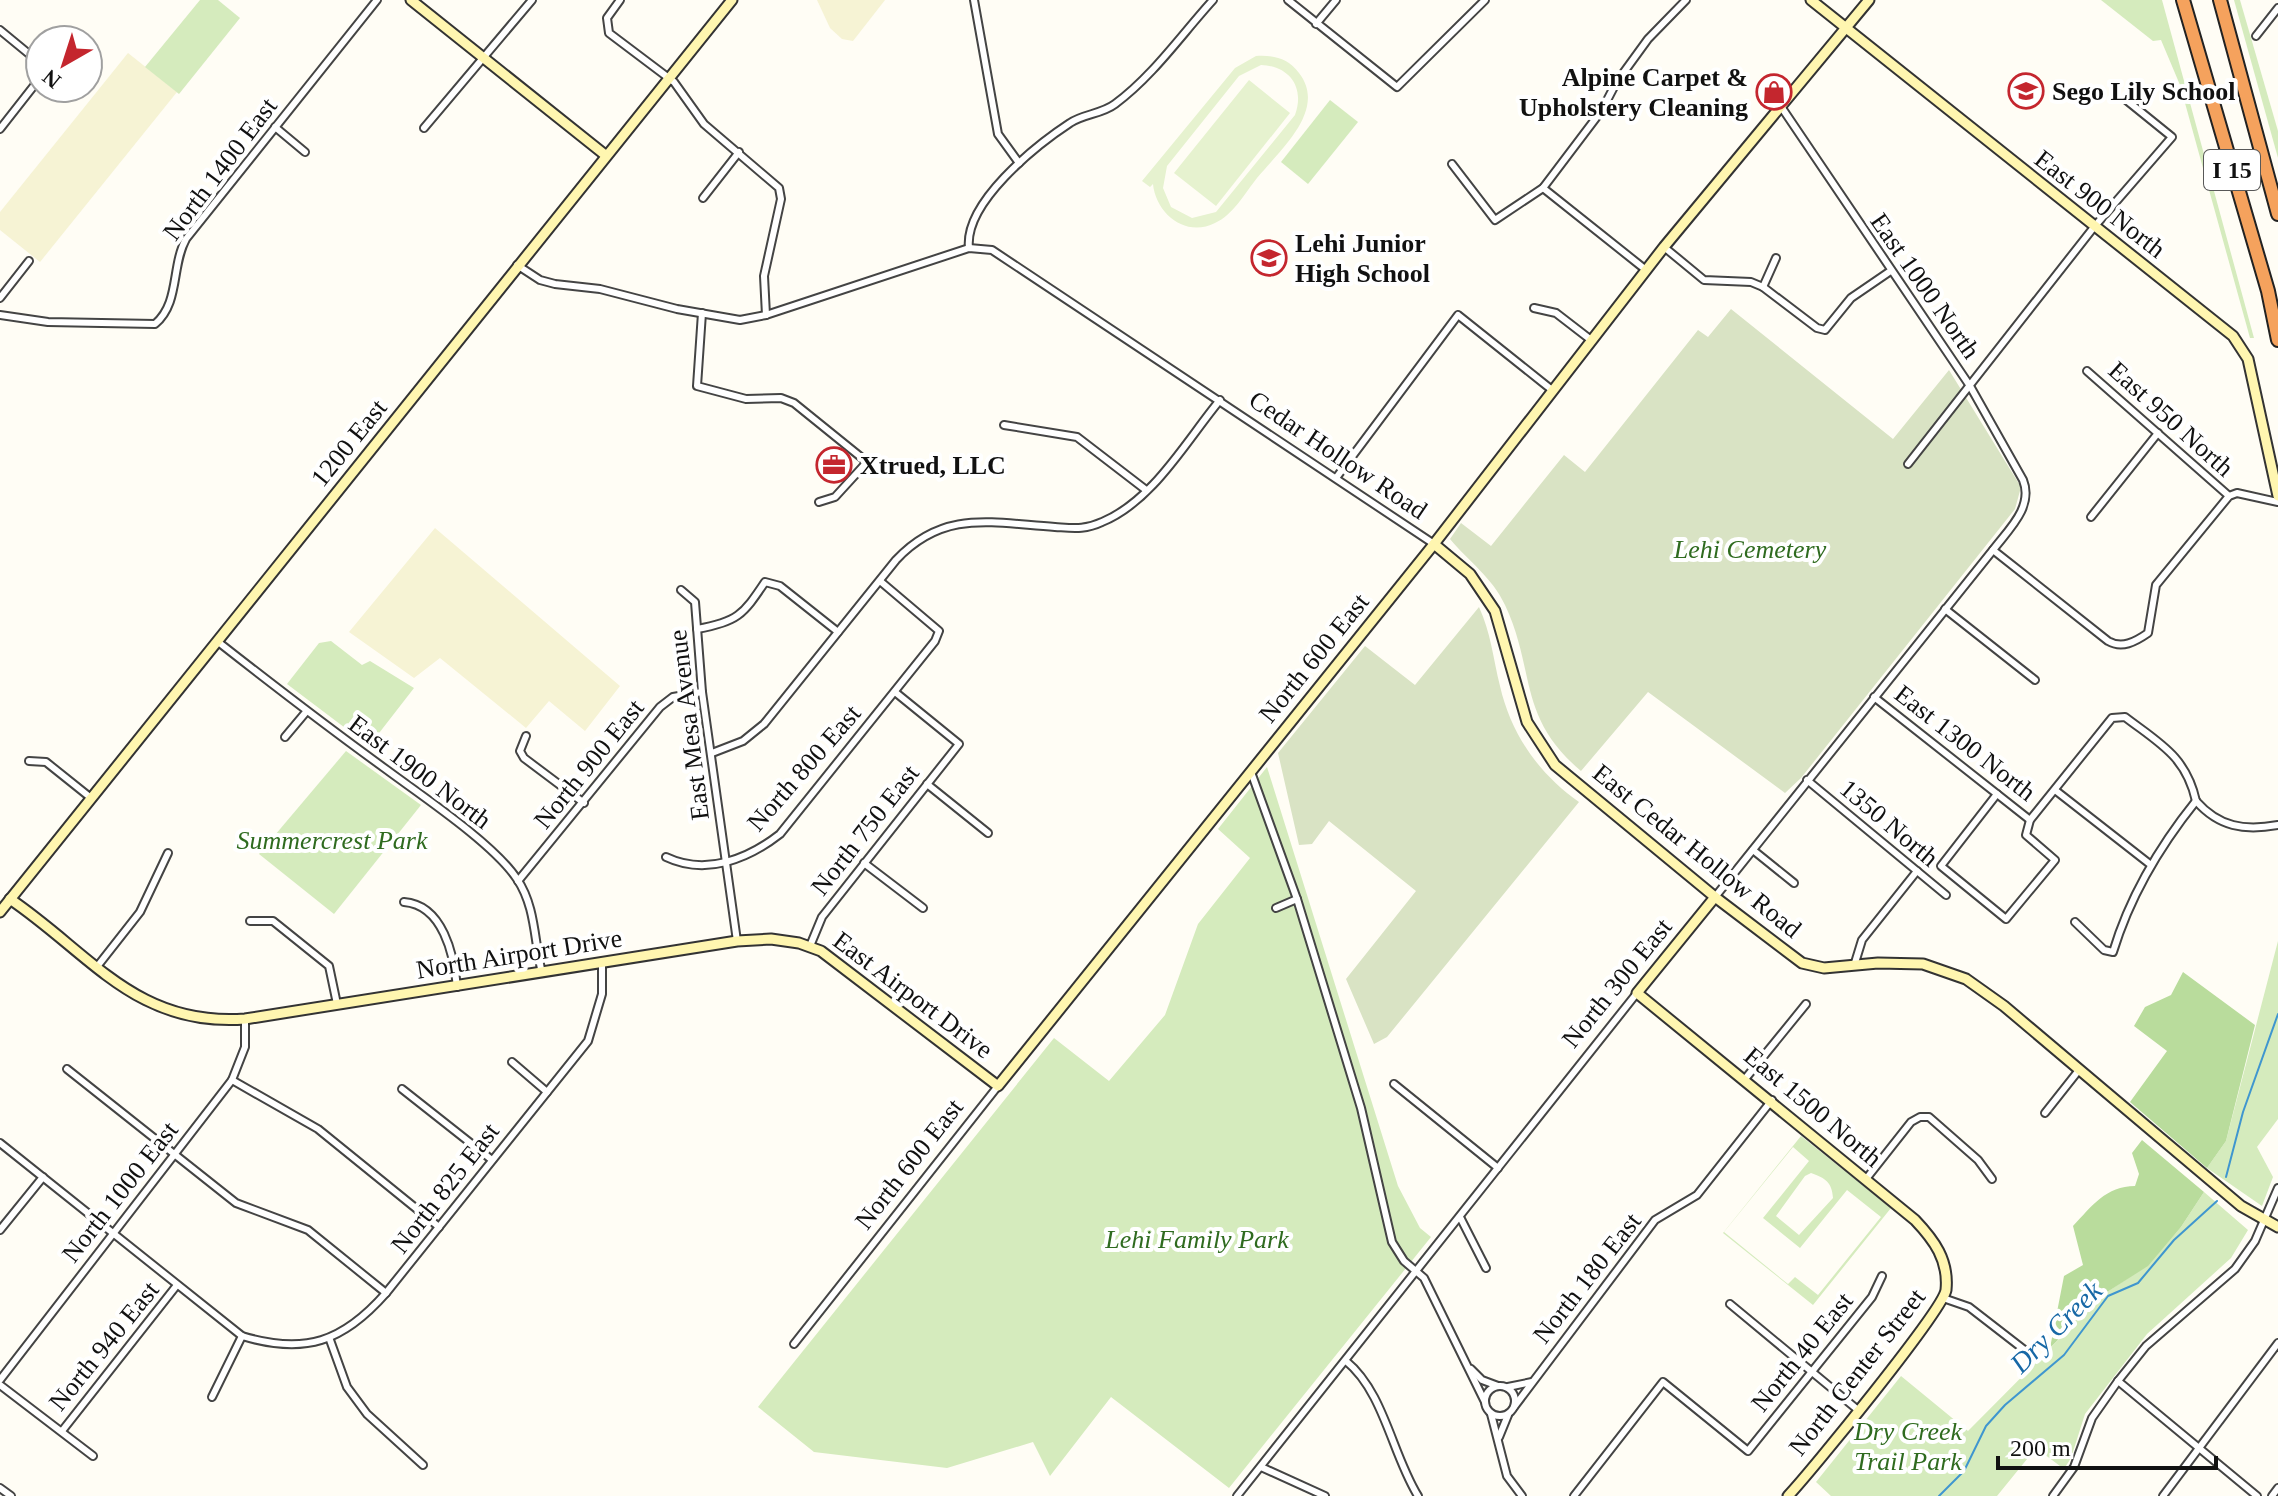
<svg xmlns="http://www.w3.org/2000/svg" width="2278" height="1496" font-family="Georgia,serif">
  <style>
    .farmland { fill: #f6f3d4 }
    .green { fill: #d5ebbd; fill-rule: evenodd }
    .forest { fill: #b9dc9c }
    .cemetery { fill: #d9e3c4 }
    .pitch { fill: #e6f2cf; fill-rule: evenodd }
    .lines { fill: none; stroke-linecap: round; stroke-linejoin: round }
    .stream { stroke: #3f96cf; stroke-width: 2 }
    .street-casing { stroke: #444; stroke-width: 10 }
    .secondary-casing { stroke: #333; stroke-width: 13 }
    .highway-casing { stroke: #222; stroke-width: 16 }
    .street { stroke: #fff; stroke-width: 6 }
    .secondary { stroke: #fff6b0; stroke-width: 9 }
    .highway { stroke: #f5a25d; stroke-width: 12 }
    .labels { text-anchor: middle; dominant-baseline: central; stroke-width: 8; stroke-linejoin: round; paint-order: stroke }
    .shield { fill: #fff; stroke: #585858; stroke-width: 2 }
    .shield-label { font-size: 24px; font-weight: bold; fill: #111 }
    .poi-label { font-size: 26px; font-weight: bold; fill: #111; stroke: #fff; text-anchor: start }
    .street-label { font-size: 26px; fill: #111; stroke: #fff }
    .park-label { font-size: 26px; font-style: italic; fill: #2f6b1f; stroke: #fff }
    .water-label { font-size: 28px; font-style: italic; fill: #1768a6; stroke: #fff }
  </style>
  <rect width="100%" height="100%" fill="#fffdf5"/>
  <!-- farmland -->
  <g class="farmland">
    <polygon points="817,0 885,0 853,41 842,39 830,28"/>
    <polygon points="128,53 177,92 40,262 0,230 0,212"/>
    <polygon points="435,528 620,686 585,731 549,701 526,728 440,658 414,678 349,632"/>
  </g>
  <!-- green -->
  <g class="green">
    <polygon points="200,0 218,0 240,18 179,94 145,67"/>
    <polygon points="2101,0 2162,0 2254,338 2250,338 2180,85 2161,40 2153,41"/>
    <polygon points="2234,0 2240,0 2278,131 2278,158"/>
    <polygon points="1330,100 1358,122 1308,184 1281,162"/>
    <polygon points="331,641 362,665 370,661 414,688 369,746 287,684 319,643"/>
    <polygon points="346,751 421,805 334,914 259,854"/>
    <polygon points="1267,767 1398,1186 1420,1228 1431,1237 1229,1488 1111,1397 1050,1476 1033,1442 947,1468 814,1452 758,1407 1054,1038 1109,1081 1165,1015 1198,924 1250,858 1218,829"/>
    <polygon points="2278,941 2278,1119 2257,1147 2273,1177 2262,1206 2207,1168 2226,1141"/>
    <path d="M1801 1136 1891 1208 1813 1305 1723 1233ZM1793 1147 1809 1161 1763 1218 1800 1248 1847 1190 1881 1217 1818 1295 1795 1277 1788 1284 1724 1232ZM1811 1173C1826 1178 1832 1183 1833 1198L1799 1235 1776 1216 1805 1176Z"/>
    <polygon points="2204,1192 2248,1230 2231,1258 2147,1334 2085,1414 2071,1458 2064,1469 2036,1448 1997,1496 1831,1496 1816,1482 1901,1376 1968,1431 2104,1294 2148,1265 2181,1227"/>
  </g>
  <!-- forest -->
  <g class="forest">
    <polygon points="2183,972 2255,1025 2226,1141 2207,1168 2130,1102 2167,1051 2134,1026 2145,1007 2171,995"/>
    <path d="M2142 1140 2204 1192 2181 1227 2148 1266 2104 1294 2050 1348 2064 1276 2083 1265 2073 1226C2092 1206 2106 1186 2135 1186L2139 1174 2132 1153Z"/>
  </g>
  <!-- cemetery -->
  <g class="cemetery">
    <path d="M1731 309 1893 439 1949 370 2021 487 2015 509 1801 778 1785 793 1648 692 1581 771C1517 717 1536 671 1505 605 1492 577 1469 562 1450 539L1461 523 1491 546 1564 455 1585 472 1698 330 1708 337Z"/>
    <path d="M1479 607C1491 633 1493 658 1500 686 1511 734 1538 773 1579 802L1387 1037 1374 1044 1346 979 1416 891 1329 821 1312 844 1299 845 1278 753 1365 646 1415 685Z"/>
  </g>
  <!-- pitch -->
  <g class="pitch">
    <path d="M1256 56C1273 55 1288 58 1299 73 1328 110 1279 151 1257 178 1245 193 1233 215 1215 223 1186 238 1156 214 1153 184L1150 187 1142 181 1235 68ZM1261 65C1290 66 1305 88 1295 115L1216 212 1192 218 1171 207 1163 188 1167 166 1239 76Z"/>
    <polygon points="1249,80 1290,113 1216,206 1174,173"/>
  </g>
  <g class="lines">
    <!-- stream -->
    <g class="stream">
      <polyline points="2226,1177 2243,1112 2278,1014"/>
      <polyline points="1939,1496 1964,1471 1986,1426 2005,1405 2064,1355 2108,1296 2138,1283 2174,1240 2217,1201"/>
    </g>
    <defs>
      <g id="street">
        <polyline points="620,0 607,18 609,33 674,82 704,124 779,188 781,199 764,276 766,315"/>
        <polyline points="974,0 998,134 1019,163"/>
        <polyline points="1288,0 1397,87 1485,0"/>
        <polyline points="1316,24 1336,0"/>
        <polyline points="0,30 40,63"/>
        <polyline points="2256,36 2278,8"/>
        <polyline points="275,127 305,152"/>
        <polyline points="424,128 532,0"/>
        <polyline points="0,129 40,78"/>
        <polyline points="1452,164 1495,220 1543,188 1602,110 1616,83 1648,39 1686,0"/>
        <polyline points="1543,188 1646,270"/>
        <polyline points="703,198 739,152"/>
        <polyline points="1664,247 1704,280 1751,282 1763,287 1817,328 1825,330 1851,298 1889,272"/>
        <path d="M969 248C964 203 1035 146 1070 123 1083 114 1102 114 1115 104 1153 76 1182 34 1213 0"/>
        <polyline points="517,265 540,280 555,284 600,289 677,309 740,320 766,315 969,248 992,250 1434,544"/>
        <polyline points="1763,287 1776,258"/>
        <polyline points="0,298 29,261"/>
        <polyline points="1534,308 1556,313 1591,340"/>
        <polyline points="702,313 697,386 746,399 781,398 794,403 867,462 835,497 819,502"/>
        <path d="M0 315 48 322 155 324C180 303 171 266 186 239L377 0"/>
        <polyline points="2087,371 2229,496"/>
        <polyline points="1004,425 1077,437 1146,490"/>
        <polyline points="1908,464 2094,227 2172,137 2125,99"/>
        <polyline points="1336,478 1458,315 1552,390"/>
        <polyline points="2091,517 2158,433"/>
        <path d="M1993 550 2108 641C2122 649 2135 642 2148 633L2156 585 2229 496 2237 493 2278 502"/>
        <polyline points="681,590 695,602 702,692 737,941"/>
        <polyline points="1945,609 2035,680"/>
        <path d="M697 629C737 622 743 615 765 582L780 586 838 632"/>
        <path d="M217 641C273 685 329 728 387 770 422 796 494 844 517 879 536 907 534 942 542 973"/>
        <polyline points="1874,697 2030,820"/>
        <polyline points="526,736 520,751 524,758 584,803"/>
        <polyline points="285,737 306,712"/>
        <path d="M712 753 743 741 764 724 896 560C944 509 992 523 1055 527 1073 528 1085 530 1102 522 1153 501 1186 441 1220 400"/>
        <polyline points="29,761 46,762 91,798"/>
        <polyline points="1251,772 1297,899 1276,908"/>
        <polyline points="1807,780 1946,895"/>
        <polyline points="927,784 988,833"/>
        <polyline points="2055,790 2151,865"/>
        <path d="M1997 794 1941 866 2006 919 2055 860 2026 835 2030 820 2112 718 2125 717C2159 743 2186 756 2196 801"/>
        <path d="M2196 801C2219 827 2244 831 2278 825"/>
        <polyline points="1753,850 1794,883"/>
        <path d="M666 857C706 876 748 859 780 834L935 641 939 631 880 581"/>
        <polyline points="864,863 923,908"/>
        <polyline points="518,881 660,707 673,697 702,692"/>
        <path d="M1715 897 1993 550C2008 530 2034 507 2023 480L1970 386 1780 105"/>
        <polyline points="1297,899 1361,1108 1392,1242 1404,1261 1424,1278 1485,1402"/>
        <path d="M404 902C443 905 454 955 457 987"/>
        <polyline points="250,921 273,921 329,966 337,1004"/>
        <path d="M2075 922 2104 950 2113 952C2130 896 2159 847 2196 801"/>
        <polyline points="810,946 822,917 959,744 895,692"/>
        <polyline points="1854,966 1862,940 1917,871"/>
        <polyline points="96,968 140,912 168,853"/>
        <polyline points="512,1062 547,1092"/>
        <polyline points="67,1069 236,1203 308,1230 386,1293"/>
        <polyline points="1745,1079 1806,1004"/>
        <polyline points="232,1080 318,1129 439,1227"/>
        <polyline points="1394,1084 1498,1168"/>
        <polyline points="402,1089 492,1160"/>
        <polyline points="2045,1113 2079,1070"/>
        <path d="M0 1143 242 1336C305 1355 343 1342 386 1293L588 1041 602 994V964"/>
        <polyline points="1866,1179 1911,1122 1920,1117 1929,1117 1978,1160 1992,1179"/>
        <polyline points="1460,1217 1486,1268"/>
        <polyline points="0,1230 43,1177"/>
        <polyline points="1943,1298 1969,1307 2031,1355"/>
        <polyline points="1730,1304 1858,1410"/>
        <polyline points="330,1340 347,1387 367,1414 423,1465"/>
        <polyline points="794,1344 998,1086"/>
        <path d="M1346 1361C1384 1392 1392 1454 1418 1496"/>
        <polyline points="1471,1369 1482,1380 1498,1386"/>
        <polyline points="0,1380 232,1080 245,1047 245,1019"/>
        <polyline points="2118,1381 2257,1496"/>
        <polyline points="0,1385 93,1456"/>
        <circle cx="1500" cy="1401" r="15"/>
        <polyline points="1508,1387 1532,1382"/>
        <polyline points="212,1397 242,1336"/>
        <polyline points="1514,1407 1655,1220 1697,1195 1772,1100"/>
        <polyline points="1491,1414 1507,1476 1522,1496"/>
        <polyline points="62,1431 177,1285"/>
        <polyline points="1499,1437 1508,1415"/>
        <polyline points="1261,1467 1325,1496"/>
        <polyline points="0,1488 11,1496"/>
        <polyline points="1237,1496 1637,993"/>
        <polyline points="1574,1496 1663,1382 1748,1451 1872,1297 1882,1276"/>
        <polyline points="2053,1496 2074,1467 2092,1418 2118,1381 2146,1346 2235,1269 2255,1241 2278,1188"/>
        <polyline points="2163,1496 2278,1343"/>
        <polyline points="2272,1496 2278,1488"/>
      </g>
      <g id="secondary">
        <polyline points="411,0 604,154"/>
        <polyline points="1811,0 2233,336 2248,359 2278,496"/>
        <polyline points="1434,544 1470,574 1495,611 1527,722 1555,765 1715,897 1802,963 1824,968 1878,963 1923,964 1966,979 2004,1006 2241,1206 2278,1227"/>
        <path d="M1715 897 1637 993 1915 1220C1934 1240 1949 1260 1946 1290 1943 1310 1810 1473 1788 1496"/>
        <path d="M10 899C91 954 136 1027 245 1019L737 941 771 939 799 943 821 951 998 1086 1434 544 1664 247 1869 0"/>
        <polyline points="0,912 732,0"/>
      </g>
      <g id="highway">
        <polyline points="2183,0 2268,291 2278,340"/>
        <polyline points="2220,0 2278,214"/>
      </g>
    </defs>
    <!-- street casing -->
    <use href="#street" class="street-casing"/>
    <!-- secondary casing -->
    <use href="#secondary" class="secondary-casing"/>
    <!-- highway casing -->
    <use href="#highway" class="highway-casing"/>
    <!-- street -->
    <use href="#street" class="street"/>
    <!-- secondary -->
    <use href="#secondary" class="secondary"/>
    <!-- highway -->
    <use href="#highway" class="highway"/>
  </g>
  <!-- icons -->
  <defs>
    <symbol id="school-ring" viewBox="-11 -11 22 22"><circle r="9.5" fill="#fff" stroke="#c4262e" stroke-width="1.5"/><path d="M0-5L7-2L0 1L-7-2ZM-4 1L0 2.5L4 1V4Q0 6-4 4Z" fill="#c4262e"/></symbol>
    <symbol id="shop-ring" viewBox="-11 -11 22 22"><circle r="9.5" fill="#fff" stroke="#c4262e" stroke-width="1.5"/><path d="M-5-2.5h2.3a2.7 3.5 0 0 1 5.4 0H5L5.5 6h-11ZM-1.5-2.5h3a1.5 2.3 0 0 0-3 0Z" fill="#c4262e"/></symbol>
    <symbol id="office-ring" viewBox="-11 -11 22 22"><circle r="9.5" fill="#fff" stroke="#c4262e" stroke-width="1.5"/><path d="M-6-3h4V-5.5h4V-3h4V5H-6ZM-1-4.5V-3h2v-1.5ZM-6 0V1H6V0Z" fill="#c4262e"/></symbol>
  </defs>
  <g fill-rule="evenodd">
    <use href="#school-ring" x="2006" y="71" width="40" height="40"/>
    <use href="#shop-ring" x="1754" y="72" width="40" height="40"/>
    <use href="#school-ring" x="1249" y="238" width="40" height="40"/>
    <use href="#office-ring" x="814" y="445" width="40" height="40"/>
  </g>
  <g class="labels">
    <!-- shield labels -->
    <rect class="shield" x="2204" y="150" width="56" height="40" rx="6"/>
    <g class="shield-label">
      <text x="2232" y="170">I 15</text>
    </g>
    <!-- poi labels -->
    <g class="poi-label">
      <text x="1748" y="77" text-anchor="end">Alpine Carpet &amp;<tspan x="1748" dy="30">Upholstery Cleaning</tspan></text>
      <text x="2052" y="91">Sego Lily School</text>
      <text x="1295" y="243">Lehi Junior<tspan x="1295" dy="30">High School</tspan></text>
      <text x="860" y="465">Xtrued, LLC</text>
    </g>
    <!-- street labels -->
    <g class="street-label">
      <text transform="translate(220 169) rotate(-53)">North 1400 East</text>
      <text transform="translate(2100 204) rotate(38)">East 900 North</text>
      <text transform="translate(1925 286) rotate(55)">East 1000 North</text>
      <text transform="translate(2171 419) rotate(42)">East 950 North</text>
      <text transform="translate(349 443) rotate(-51)">1200 East</text>
      <text transform="translate(1338 455) rotate(34)">Cedar Hollow Road</text>
      <text transform="translate(1314 658) rotate(-51)">North 600 East</text>
      <text transform="translate(689 725) rotate(-97)">East Mesa Avenue</text>
      <text transform="translate(1965 743) rotate(38)">East 1300 North</text>
      <text transform="translate(589 764) rotate(-51)">North 900 East</text>
      <text transform="translate(804 768) rotate(-49)">North 800 East</text>
      <text transform="translate(420 772) rotate(37)">East 1900 North</text>
      <text transform="translate(1889 823) rotate(40)">1350 North</text>
      <text transform="translate(865 830) rotate(-52)">North 750 East</text>
      <text transform="translate(1697 851) rotate(39)">East Cedar Hollow Road</text>
      <text transform="translate(519 954) rotate(-9)">North Airport Drive</text>
      <text transform="translate(1617 983) rotate(-51)">North 300 East</text>
      <text transform="translate(913 995) rotate(37)">East Airport Drive</text>
      <text transform="translate(1813 1107) rotate(40)">East 1500 North</text>
      <text transform="translate(909 1164) rotate(-52)">North 600 East</text>
      <text transform="translate(445 1188) rotate(-52)">North 825 East</text>
      <text transform="translate(120 1192) rotate(-52)">North 1000 East</text>
      <text transform="translate(1587 1278) rotate(-52)">North 180 East</text>
      <text transform="translate(104 1346) rotate(-51)">North 940 East</text>
      <text transform="translate(1802 1352) rotate(-51)">North 40 East</text>
      <text transform="translate(1857 1372) rotate(-52)">North Center Street</text>
    </g>
    <!-- park labels -->
    <g class="park-label">
      <text x="1750" y="549">Lehi Cemetery</text>
      <text x="332" y="840">Summercrest Park</text>
      <text x="1197" y="1239">Lehi Family Park</text>
      <text x="1908" y="1431">Dry Creek<tspan x="1908" dy="30">Trail Park</tspan></text>
    </g>
    <!-- water labels -->
    <g class="water-label">
      <text transform="translate(2056 1327) rotate(-45)">Dry Creek</text>
    </g>
  </g>
  <!-- north arrow -->
  <g transform="translate(64 64) rotate(219)"><circle r="38" fill="#ffffff" stroke="#a0a0a0" stroke-width="2"/>
  <path d="M0-6L14 30L0 20L-14 30Z" fill="#c4262e"/>
  <text y="-12" font-size="22" font-weight="bold" text-anchor="middle" fill="#111111">N</text>
  </g>
  <!-- scale -->
  <path d="M1998 1456v12h218v-12" fill="none" stroke="#111111" stroke-width="4"/>
  <text x="2010" y="1456" font-size="24" fill="#111111" stroke="#ffffff" stroke-width="6" paint-order="stroke">200 m</text>
</svg>
